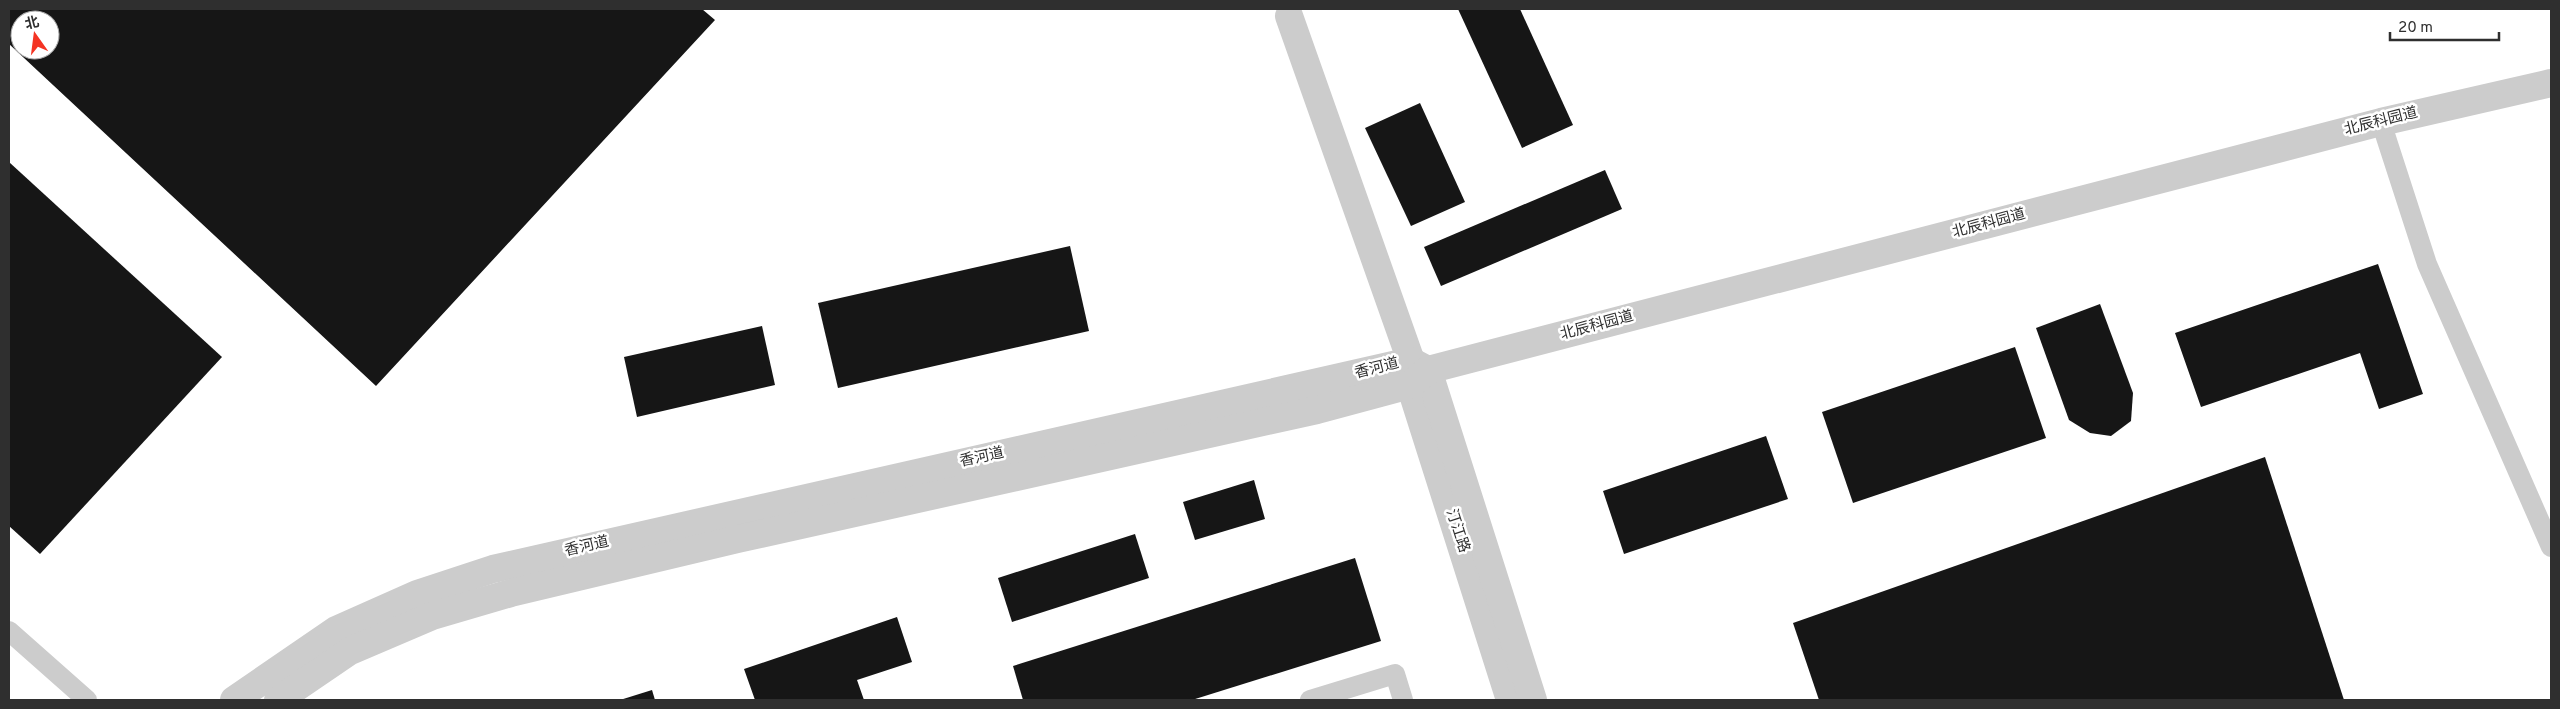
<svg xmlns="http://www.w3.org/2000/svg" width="2560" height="709" font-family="Overpass,'Noto Sans SC',sans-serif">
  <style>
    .building { fill: #161616; fill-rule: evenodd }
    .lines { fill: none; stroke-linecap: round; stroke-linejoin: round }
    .service { stroke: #ccc; stroke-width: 20 }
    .minor { stroke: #ccc; stroke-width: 28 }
    .tertiary { stroke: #ccc; stroke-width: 28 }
    .labels { text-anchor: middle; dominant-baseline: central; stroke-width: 5; stroke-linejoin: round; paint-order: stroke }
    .street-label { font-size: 15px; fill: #2f2f2f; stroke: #fff }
  </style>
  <rect width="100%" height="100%" fill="#fff"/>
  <!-- building -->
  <g class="building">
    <path d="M9 9H702L715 20 376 386 9 44ZM20 20H50V50H20Z"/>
    <polygon points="1458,9 1520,9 1573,125 1522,148"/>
    <polygon points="1420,103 1465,202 1411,226 1365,128"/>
    <polygon points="9,162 222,357 40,554 9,526"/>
    <polygon points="1605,170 1622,209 1441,286 1424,247"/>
    <polygon points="1070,246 1089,331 838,388 818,303"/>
    <polygon points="2378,264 2423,394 2379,409 2360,353 2201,407 2175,333"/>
    <polygon points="2100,304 2133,393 2131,421 2111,436 2090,433 2069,420 2036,328"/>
    <polygon points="762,326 775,385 637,417 624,357"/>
    <polygon points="2015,347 2046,438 1853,503 1822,412"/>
    <polygon points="1766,436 1788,499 1624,554 1603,491"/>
    <polygon points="2265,457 2344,700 1819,700 1793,623"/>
    <polygon points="1254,480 1265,519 1195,540 1183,502"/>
    <polygon points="1135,534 1149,578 1012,622 998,578"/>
    <polygon points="1355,558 1381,641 1192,700 1023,700 1013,666"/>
    <polygon points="897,617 912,662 857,680 864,700 755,700 744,669"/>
    <polygon points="652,690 655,700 620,700"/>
  </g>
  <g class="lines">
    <!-- service -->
    <g class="service">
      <polyline points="2381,122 2427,264 2551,547"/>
      <polyline points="9,631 87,700"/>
      <polyline points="1310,700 1395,674 1403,700"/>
    </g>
    <!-- minor -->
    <polyline class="minor" points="1289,16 1411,361"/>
    <!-- tertiary -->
    <g class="tertiary">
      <polyline points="1410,368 1410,385 1510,700"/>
      <polyline points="1428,370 1533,700"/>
      <polyline points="234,700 336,630 417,594 493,569 1411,361 1428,370"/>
      <polyline points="278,700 350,651 432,616 511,593 738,539 1317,410 1410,385 1428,370 2381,122 2551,83"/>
    </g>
  </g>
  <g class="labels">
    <!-- street labels -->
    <g class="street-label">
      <text transform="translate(2381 122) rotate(-14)">北辰科园道</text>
      <text transform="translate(1989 224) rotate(-15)">北辰科园道</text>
      <text transform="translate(1597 326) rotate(-15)">北辰科园道</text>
      <text transform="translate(1377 369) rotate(-14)">香河道</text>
      <text transform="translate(982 458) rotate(-12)">香河道</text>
      <text transform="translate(1457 531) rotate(72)">汀江路</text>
      <text transform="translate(587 547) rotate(-13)">香河道</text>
    </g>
  </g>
  <!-- border -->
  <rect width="2560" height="709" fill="none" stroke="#2f2f2f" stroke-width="20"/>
  <!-- north arrow -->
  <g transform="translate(35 35) rotate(346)"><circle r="24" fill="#ffffff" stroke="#acacac"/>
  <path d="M0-4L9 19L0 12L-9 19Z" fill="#f43423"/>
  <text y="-8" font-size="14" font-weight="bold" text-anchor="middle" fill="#2f2f2f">北</text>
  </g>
  <!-- scale -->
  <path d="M2390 32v8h109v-8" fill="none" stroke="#2f2f2f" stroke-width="2.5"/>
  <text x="2398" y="32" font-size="15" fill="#2f2f2f" stroke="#ffffff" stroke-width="4" paint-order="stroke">20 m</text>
</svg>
